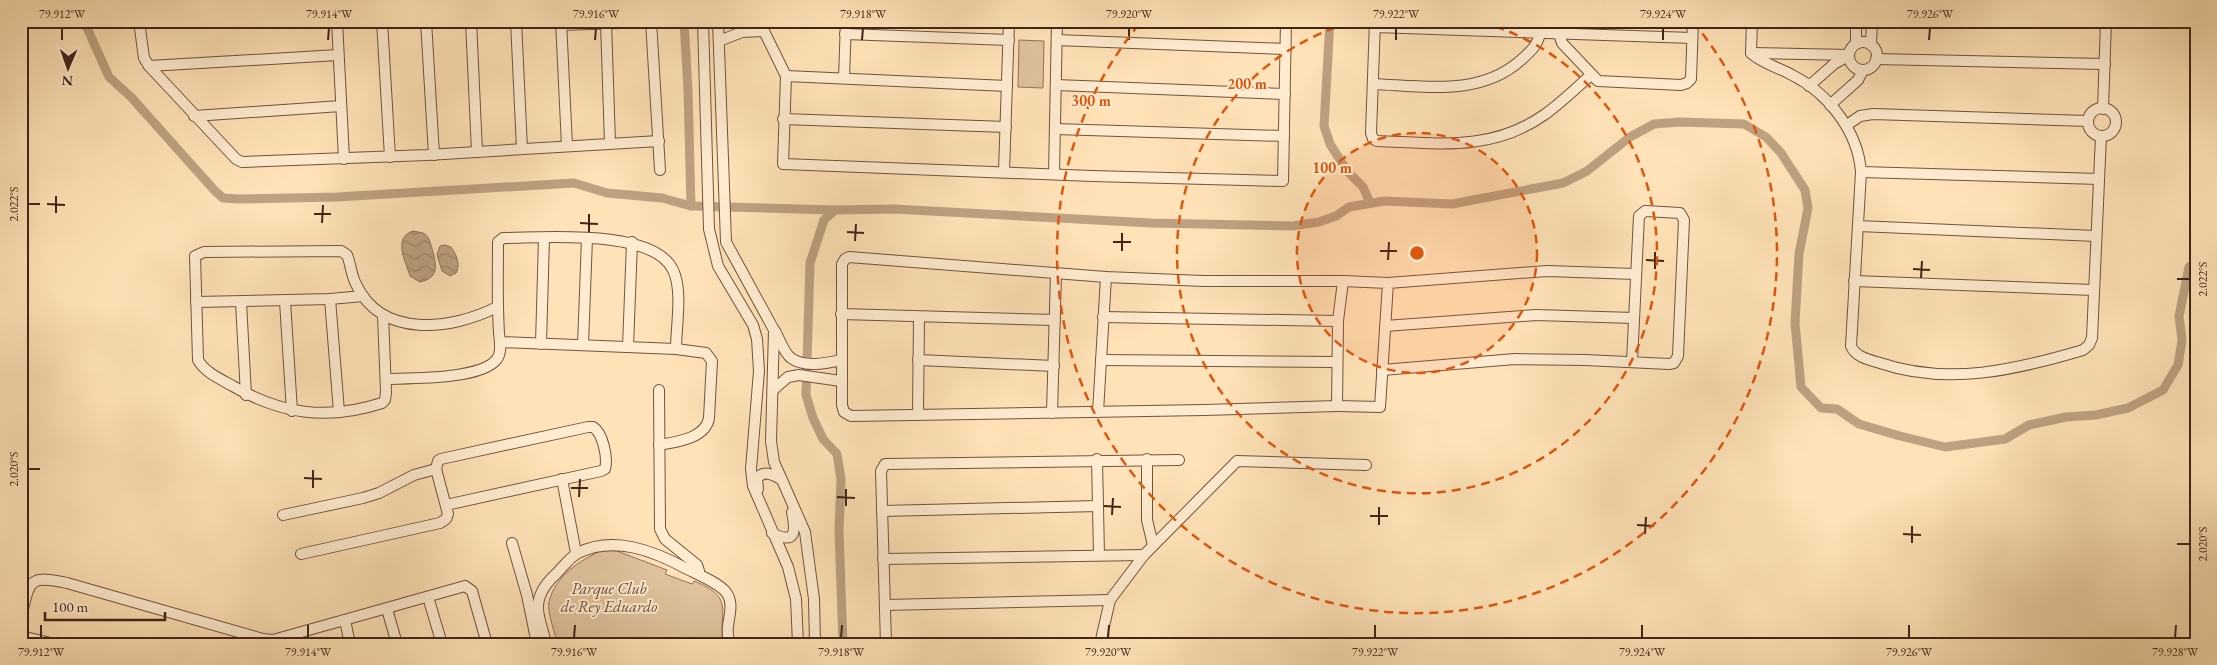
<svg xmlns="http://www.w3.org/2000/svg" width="2217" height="665" font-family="'EB Garamond',serif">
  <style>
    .green { fill: #dfc29c; stroke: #90735a }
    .water { fill: url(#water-waves); stroke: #8c6f57 }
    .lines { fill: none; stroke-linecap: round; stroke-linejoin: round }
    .canal { stroke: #bea181; stroke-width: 9 }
    .minor-casing { stroke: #705440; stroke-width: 12 }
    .minor { stroke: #ffecd0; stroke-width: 10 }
    .ticks { fill: none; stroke: #412418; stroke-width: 2 }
    .ring { fill: none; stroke: #e0560d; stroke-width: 2.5; stroke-dasharray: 9 6 }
    .labels { text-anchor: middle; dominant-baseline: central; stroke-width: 4; stroke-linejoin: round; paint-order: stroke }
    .park-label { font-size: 16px; font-style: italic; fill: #684c39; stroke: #ffecd0 }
    .centre { fill: #e0560d; stroke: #ffecd0; stroke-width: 2.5 }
    .ring-label { font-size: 15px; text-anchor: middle; font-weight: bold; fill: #e0560d; stroke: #ffecd0; stroke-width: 4; stroke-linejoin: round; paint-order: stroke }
    .neatline { fill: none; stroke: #412418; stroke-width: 2 }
    .ticks-label { font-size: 12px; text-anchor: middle; fill: #412418 }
  </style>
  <defs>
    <pattern id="water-waves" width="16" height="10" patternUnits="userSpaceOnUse" patternTransform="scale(1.25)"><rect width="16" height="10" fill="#bea181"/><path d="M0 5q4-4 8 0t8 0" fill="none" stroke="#9c8369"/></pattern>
  </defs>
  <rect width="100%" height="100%" fill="#ffe2b7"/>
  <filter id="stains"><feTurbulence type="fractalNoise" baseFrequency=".004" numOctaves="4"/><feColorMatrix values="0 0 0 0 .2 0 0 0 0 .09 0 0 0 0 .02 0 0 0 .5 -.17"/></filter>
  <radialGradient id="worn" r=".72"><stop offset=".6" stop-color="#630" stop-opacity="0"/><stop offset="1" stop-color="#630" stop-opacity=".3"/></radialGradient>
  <!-- green -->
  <g class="green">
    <polygon points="1019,40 1044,41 1043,88 1018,87"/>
    <path d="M603 550 617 551 667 570 665 574 692 584 694 581C736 598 718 610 723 644H558C555 635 547 611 549 602 555 576 580 560 603 550Z"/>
  </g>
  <!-- water -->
  <g class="water">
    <path d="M413 231C417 232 421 232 425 234 430 238 431 246 433 252 437 267 438 278 420 282L410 276C406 262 392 238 413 231Z"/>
    <path d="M445 245 451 247C456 254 461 265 456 273L450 276 442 271 437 255 440 246Z"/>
  </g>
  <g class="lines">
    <!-- canal -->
    <g class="canal">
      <polyline points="84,21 109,77 131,97 215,191 223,198 238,199 337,197 574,183 607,193 662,198 691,206 835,210"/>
      <polyline points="684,21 688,90 691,206"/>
      <polyline points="1330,21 1324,126 1330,144 1347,171 1363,187 1370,203"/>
      <polyline points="843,644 839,531 841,479 837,454 823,439 813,418 806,395 810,263 824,220 835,210 894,209 1151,223 1292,226 1319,222 1336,216 1349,207 1384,201 1452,204 1563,183 1587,171 1630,137 1654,124 1680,122 1744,124 1766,137 1781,153 1805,190 1808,208 1799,254 1795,323 1801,387 1821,408 1837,409 1859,424 1900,436 1945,447 2005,439 2029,425 2066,417 2096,415 2128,408 2163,390 2178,365 2182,340 2179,316 2189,267 2196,263"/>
    </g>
    <defs>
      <g id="minor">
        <polyline points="139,21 144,58 149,66 236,159 242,162 427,155 659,141"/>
        <polyline points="337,21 344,159"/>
        <polyline points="382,21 390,157"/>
        <polyline points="426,21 434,155"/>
        <polyline points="471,21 477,152"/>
        <polyline points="516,21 522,149"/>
        <polyline points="561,21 567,146"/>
        <polyline points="651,21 660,170"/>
        <polyline points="703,21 709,229 718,266 753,325 757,339 759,371 751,469 753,486 788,567 796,599 798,644"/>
        <polyline points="718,21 726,242 774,330 771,441 774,462 805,532 814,599 815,644"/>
        <polyline points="759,21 786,76 783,164 1092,176 1283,181 1286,21"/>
        <path d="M1375 21 1371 133 1373 139 1377 141C1437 143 1491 152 1544 115 1561 103 1576 88 1591 75"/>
        <polyline points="1560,21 1560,37 1562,43 1598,81 1681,85 1687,83 1691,79 1693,21"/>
        <path d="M1752 21 1751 53C1763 64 1778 67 1792 75 1828 93 1858 131 1861 172L1851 346C1855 357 1870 360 1880 363 1948 386 2016 370 2083 350L2089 345 2092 338 2101 136"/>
        <polyline points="606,23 610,143"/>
        <polyline points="561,25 651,22"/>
        <polyline points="1375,27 1692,38"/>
        <polyline points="845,34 1009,40"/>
        <polyline points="1057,40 1286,49"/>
        <polyline points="719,41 742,32 763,31"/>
        <circle cx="1863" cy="56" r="14"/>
        <polyline points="1856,44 1856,21"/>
        <polyline points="1871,45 1872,21"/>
        <polyline points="1751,53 1849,55"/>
        <polyline points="1876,59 2105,64"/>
        <polyline points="149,66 338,55"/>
        <polyline points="786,76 1007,86"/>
        <polyline points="844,78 846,21"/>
        <path d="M1373 84C1423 86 1480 97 1521 60 1530 52 1538 45 1540 33"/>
        <polyline points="1056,85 1285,94"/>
        <polyline points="1809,86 1834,64 1848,56"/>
        <polyline points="1830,105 1858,80 1863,70"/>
        <circle cx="2102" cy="122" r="14"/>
        <polyline points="2103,109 2106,21"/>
        <polyline points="194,116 341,106"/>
        <polyline points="783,119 1006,127"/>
        <polyline points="1847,125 1860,116 1873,114 2088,121"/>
        <polyline points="1055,129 1284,136"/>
        <polyline points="1004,172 1009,21"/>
        <polyline points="1861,172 2099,179"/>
        <polyline points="1054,174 1057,21"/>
        <polyline points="1858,226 2096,236"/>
        <polygon points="849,257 1106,277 1203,281 1343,281 1338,321 1337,406 1204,410 851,416 844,412 842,405 842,264 845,259"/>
        <polyline points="1854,281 2094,290"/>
        <polyline points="1388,283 1547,271 1636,274"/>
        <polyline points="330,299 339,412"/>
        <polyline points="285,301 292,411"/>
        <polyline points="196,302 330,299 363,296"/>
        <polyline points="241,302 246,395"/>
        <polyline points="841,314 1055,320"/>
        <path d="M383 315 386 392 385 400 382 403C327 421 280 414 231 385 218 378 205 372 198 360L195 256 204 252 341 251 347 255C351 264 351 275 356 284 381 339 452 330 497 307"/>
        <polyline points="1103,317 1338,321"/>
        <polyline points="1385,326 1536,315 1634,318"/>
        <path d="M775 331C779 338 784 353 791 358 804 368 827 363 842 360"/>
        <path d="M500 342 676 349 706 353 712 361 709 418C706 438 677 442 659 445"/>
        <polyline points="541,344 544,238"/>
        <polyline points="583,345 587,238"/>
        <polyline points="628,347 632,242"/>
        <polyline points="918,360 1054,366"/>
        <polyline points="1101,360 1337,362"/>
        <polyline points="1382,370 1515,359 1585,360 1669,364 1674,363 1678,356 1684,220 1680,213 1645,211 1639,216 1632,362"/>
        <path d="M386 379C410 378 481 380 497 359 502 352 500 342 499 333 497 303 498 272 498 242L503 238C543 238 653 228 673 270 683 290 676 326 676 349"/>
        <polyline points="659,390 660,529 665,539 697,565 699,571 698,574"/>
        <polyline points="773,390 788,377 799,375 841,381"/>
        <polyline points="1337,406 1380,407 1388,283 1343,281"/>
        <polyline points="1098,412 1106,277"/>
        <polyline points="1052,413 1056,273"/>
        <polyline points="918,415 919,317"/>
        <polyline points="1097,459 1099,555"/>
        <polyline points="1147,459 1147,520 1153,545"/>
        <polyline points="562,479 576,553"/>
        <path d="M758 489 757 479C763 469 774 475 782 480"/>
        <polyline points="882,511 1098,506"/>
        <polyline points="283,515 363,498 379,493 414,475 436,469"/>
        <path d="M772 533C796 545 796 532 792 512"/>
        <polyline points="512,543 527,595 537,644"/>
        <path d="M301 554 440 523 446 519 448 514 436 469 438 461 441 459 588 427H593C603 433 608 458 605 469L601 471 446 505"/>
        <polyline points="883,559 1144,555"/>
        <polyline points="428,597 442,644"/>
        <polyline points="885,605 1110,600"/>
        <polyline points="387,609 397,644"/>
        <path d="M21 617C30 582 27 574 67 583L263 639 273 640 465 586 472 591 487 644"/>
        <polyline points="345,620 350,644"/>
        <polyline points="21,636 55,644"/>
        <path d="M546 644C544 633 539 621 538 610 537 595 546 583 556 574 563 567 570 557 578 553 614 535 654 551 687 569 699 575 717 582 726 592 738 608 721 628 731 644"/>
        <polyline points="886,644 881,471 885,464 1179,460"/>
        <polyline points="1100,644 1110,600 1144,555 1237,461 1366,465"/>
      </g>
    </defs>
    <!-- minor casing -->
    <use href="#minor" class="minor-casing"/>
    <!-- minor -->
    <use href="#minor" class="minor"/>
  </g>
  <!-- ticks -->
  <path class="ticks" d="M62 40V28M328 40 329 28M595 40 596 28M862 40 863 28M1129 40V28M1396 40V28M1663 40V28M1929 40 1930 28M28 204H40M47 204 65 205M56 213V196M314 214H331M322 223 323 205M580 223 598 224M589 232V214M847 232 864 233M855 241 856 224M1113 242H1131M1122 251V233M1380 251H1397M1388 260 1389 242M1646 260 1664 261M1655 269V252M1913 269 1930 270M1921 278 1922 261M2177 279H2190M28 469H40M304 478 322 479M313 488V470M571 488H588M579 497 580 479M837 497 855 498M846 506V489M1104 506 1121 507M1112 515 1113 498M1370 516H1388M1379 525V507M1637 525 1654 526M1645 534 1646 517M1903 534 1921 535M1912 543V526M2177 544H2190M41 638V625M308 638V625M574 638 575 625M841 638 842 625M1108 638 1109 625M1375 638V625M1642 638V625M1909 638V625M2175 638 2176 625"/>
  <!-- distance rings -->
  <circle cx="1417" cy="253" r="120" fill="#e0560d" fill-opacity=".12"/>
  <g class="ring">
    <circle cx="1417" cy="253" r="120"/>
    <path d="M1481 22A240 240 0 1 1 1353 22"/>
    <path d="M1693 22A360 360 0 1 1 1141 22"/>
  </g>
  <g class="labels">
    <!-- park labels -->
    <g class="park-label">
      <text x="609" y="588">Parque Club<tspan x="609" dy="18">de Rey Eduardo</tspan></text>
    </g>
  </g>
  <circle cx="1417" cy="253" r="8" class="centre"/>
  <g class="ring-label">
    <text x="1247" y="89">200 m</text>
    <text x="1091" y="106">300 m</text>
    <text x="1332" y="173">100 m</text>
  </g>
  <!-- margin -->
  <rect width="2217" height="665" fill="none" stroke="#ffe2b7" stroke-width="55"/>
  <!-- north arrow -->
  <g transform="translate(68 68) rotate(182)" stroke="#ffecd0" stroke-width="4" paint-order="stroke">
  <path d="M0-4L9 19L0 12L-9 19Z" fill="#412418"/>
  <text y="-8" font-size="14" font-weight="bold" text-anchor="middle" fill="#412418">N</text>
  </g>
  <!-- scale -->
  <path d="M45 612v8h120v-8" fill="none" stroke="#412418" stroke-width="2.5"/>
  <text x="52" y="612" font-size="15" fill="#412418" stroke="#ffecd0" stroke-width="4" paint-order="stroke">100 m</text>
  <rect x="28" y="28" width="2162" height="610" class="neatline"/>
  <g class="ticks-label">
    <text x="62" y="18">79.912°W</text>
    <text x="329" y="18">79.914°W</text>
    <text x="596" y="18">79.916°W</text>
    <text x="863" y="18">79.918°W</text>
    <text x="1129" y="18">79.920°W</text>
    <text x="1396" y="18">79.922°W</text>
    <text x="1663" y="18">79.924°W</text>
    <text x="1930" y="18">79.926°W</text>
    <text transform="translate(14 204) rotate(-90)" y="4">2.022°S</text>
    <text transform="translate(2203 279) rotate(-90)" y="4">2.022°S</text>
    <text transform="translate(14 469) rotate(-90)" y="4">2.020°S</text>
    <text transform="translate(2203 544) rotate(-90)" y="4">2.020°S</text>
    <text x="41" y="656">79.912°W</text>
    <text x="308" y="656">79.914°W</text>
    <text x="574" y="656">79.916°W</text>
    <text x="841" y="656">79.918°W</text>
    <text x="1108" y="656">79.920°W</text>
    <text x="1375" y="656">79.922°W</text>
    <text x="1642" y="656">79.924°W</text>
    <text x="1909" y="656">79.926°W</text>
    <text x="2175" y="656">79.928°W</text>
  </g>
  <rect width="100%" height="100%" filter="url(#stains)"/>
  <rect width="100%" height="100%" fill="url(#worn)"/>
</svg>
